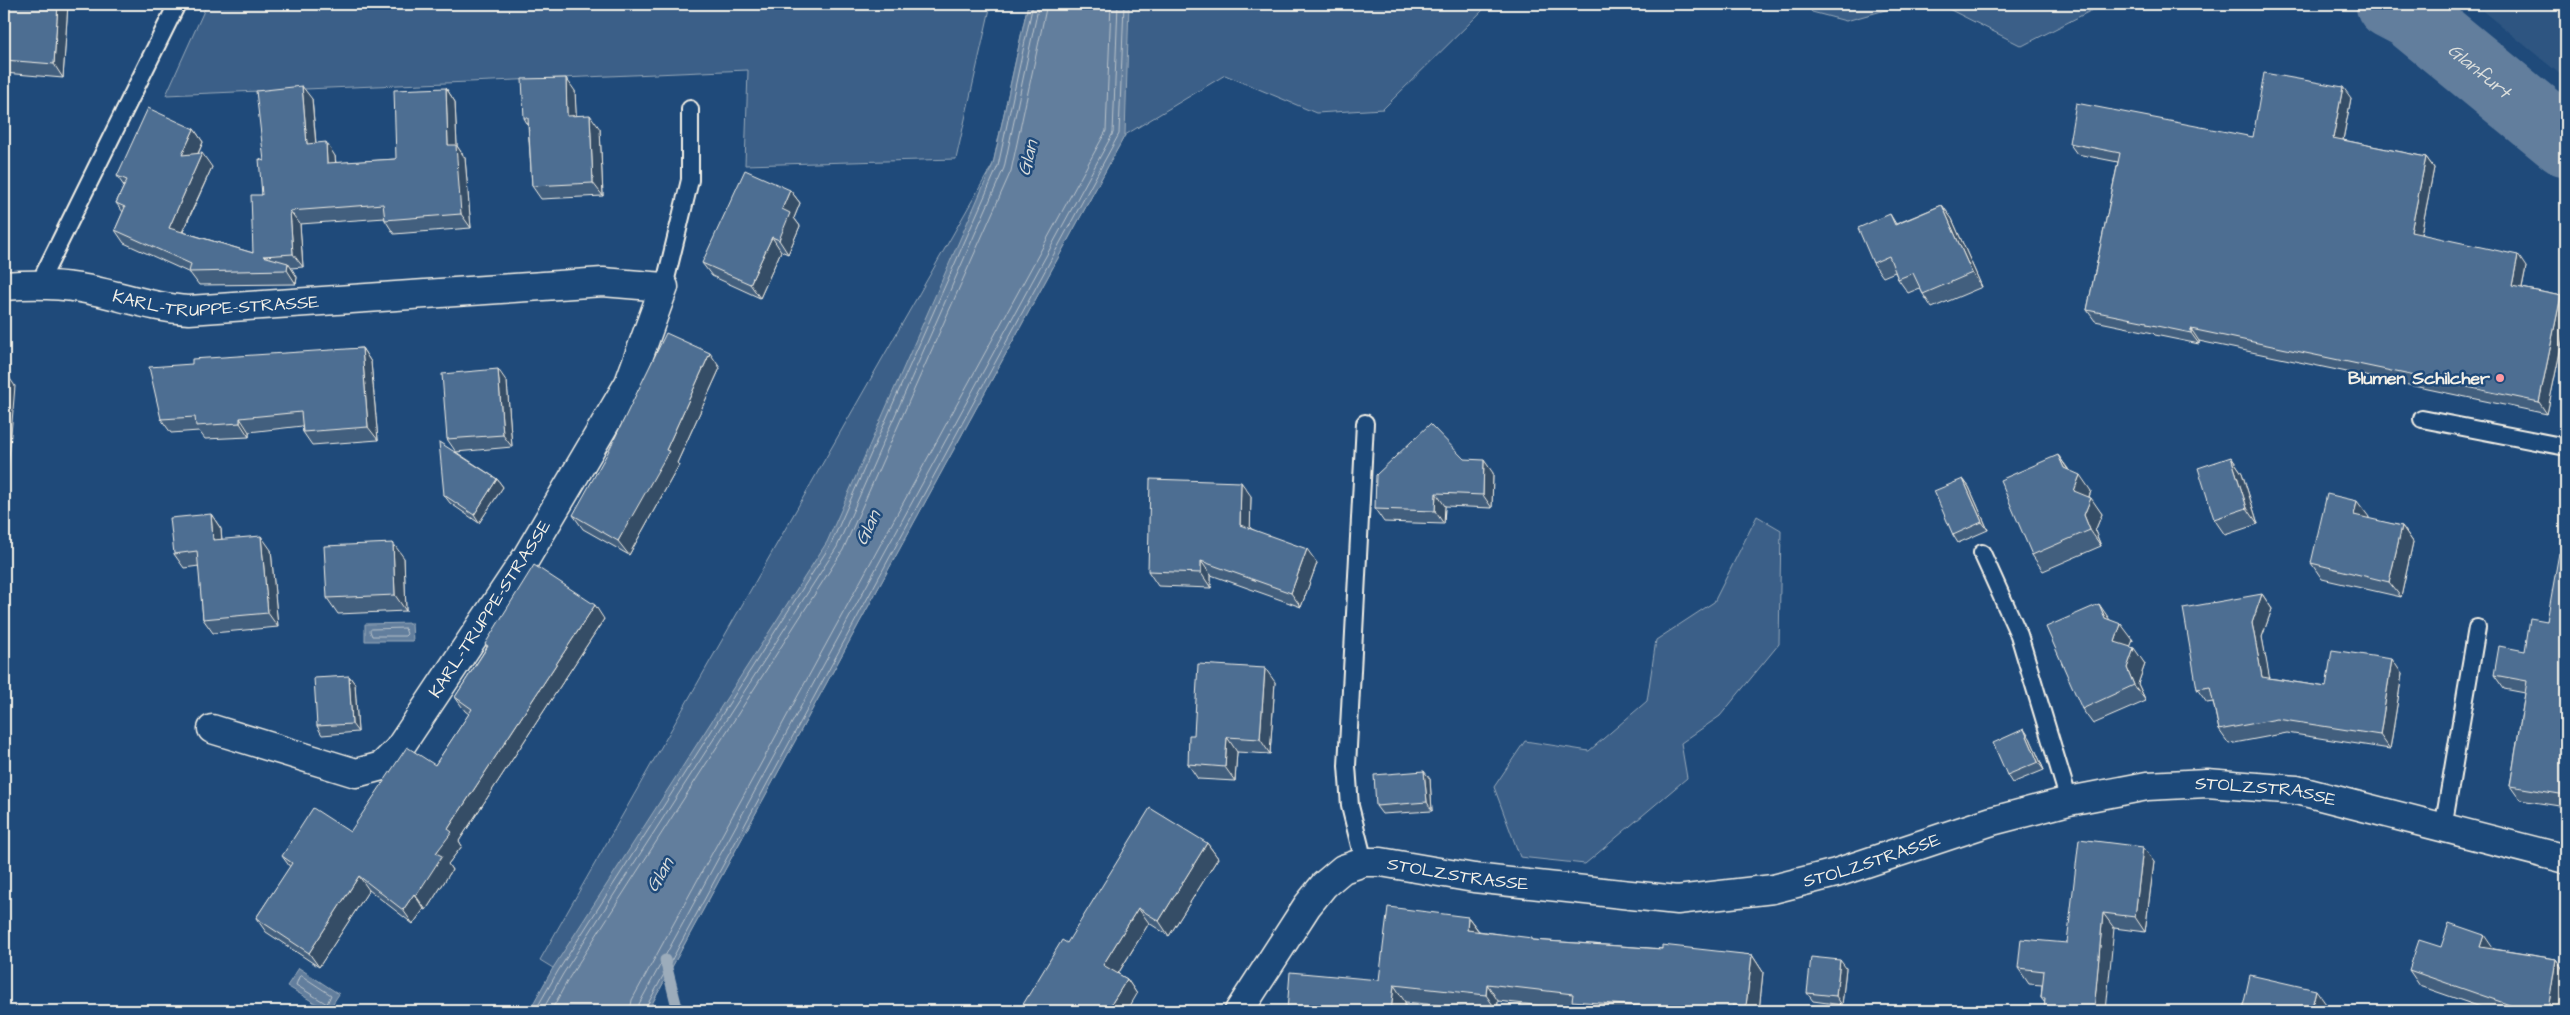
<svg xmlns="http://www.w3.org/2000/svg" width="2570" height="1015" font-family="'Architects Daughter',sans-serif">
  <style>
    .built { fill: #2d5581 }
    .green { fill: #3a5f88; stroke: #97a8b8 }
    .water { fill: #627e9d; stroke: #9cacbb }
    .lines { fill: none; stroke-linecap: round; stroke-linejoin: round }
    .shore { stroke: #bac3ca; stroke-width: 1 }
    .stream { stroke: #9cacbb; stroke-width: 11 }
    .river { stroke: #627e9d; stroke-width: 69 }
    .lane-casing { stroke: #f4f1e8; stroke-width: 20 }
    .street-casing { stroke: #f4f1e8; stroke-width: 31 }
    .lane { stroke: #1f4a7a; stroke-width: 16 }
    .street { stroke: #1f4a7a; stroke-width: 28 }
    .wall { fill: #425f7e; stroke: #f4f1e8 }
    .shaded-wall { fill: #364d66; stroke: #f4f1e8 }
    .building { fill: #4d6e92; stroke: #f4f1e8 }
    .poi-dot { fill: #ff9aa2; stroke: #1f4a7a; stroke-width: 2 }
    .labels { text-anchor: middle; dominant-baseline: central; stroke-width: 5; stroke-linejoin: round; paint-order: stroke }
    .street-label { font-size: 18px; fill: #f4f1e8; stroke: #1f4a7a }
    .poi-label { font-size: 18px; font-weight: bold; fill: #f4f1e8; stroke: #1f4a7a; text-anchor: end }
    .water-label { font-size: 19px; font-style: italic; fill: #dee0dd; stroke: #1f4a7a }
  </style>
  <rect width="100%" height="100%" fill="#1f4a7a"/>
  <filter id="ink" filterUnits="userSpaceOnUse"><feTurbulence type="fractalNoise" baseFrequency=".02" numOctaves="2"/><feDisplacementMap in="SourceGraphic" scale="10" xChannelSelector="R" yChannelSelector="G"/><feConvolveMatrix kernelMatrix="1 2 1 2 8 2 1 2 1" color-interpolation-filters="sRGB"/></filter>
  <g filter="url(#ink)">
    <!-- built -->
    <polygon class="built" points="2474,4 2566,4 2566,79 2479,8"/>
    <!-- green -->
    <g class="green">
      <polygon points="207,4 991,4 956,159 745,165 748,70 166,95"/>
      <polygon points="1028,4 1489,4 1383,109 1316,113 1225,75 1125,135 648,1011 553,968 540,960 993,164"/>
      <polygon points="1805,4 1907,4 1846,21 1812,12"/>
      <polygon points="1939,4 2162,4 2092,10 2022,46"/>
      <polygon points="1757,516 1781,530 1779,644 1720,716 1681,743 1687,778 1585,864 1520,857 1494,787 1525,741 1589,751 1647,701 1656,640 1714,602"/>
    </g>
    <!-- water -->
    <g class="water">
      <polygon points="1028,4 1129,4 1125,135 648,1011 529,1011 553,968 827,542 993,164"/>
      <polygon points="412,623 413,641 365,641 365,624"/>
      <polygon points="299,968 339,994 328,1011 287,986"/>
    </g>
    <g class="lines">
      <!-- shore -->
      <g class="shore">
        <polygon points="372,629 405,628 407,634 405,636 372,636 370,631"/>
        <polygon points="302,976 331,995 327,1004 296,985 299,977"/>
        <polyline points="535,1011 558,971 831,544 998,166 1033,4"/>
        <polyline points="542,1011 563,974 837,547 1004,168 1039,4"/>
        <polyline points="551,1011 569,978 843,550 1011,171 1047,4"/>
        <polyline points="630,1011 632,1000 1106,131 1111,4"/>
        <polyline points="637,1011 639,1004 1113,133 1118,4"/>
        <polyline points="644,1011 1119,134 1124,4"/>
      </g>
      <!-- stream -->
      <polyline class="stream" points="665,960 678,1011"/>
      <!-- river -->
      <path class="river" id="s1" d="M2390 4 2411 15 2566 142"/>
      <defs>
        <g id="lane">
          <polyline points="39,284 177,4"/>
          <polyline points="664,287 690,180 690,109"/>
          <polyline points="2422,419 2566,447"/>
          <polyline points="1982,553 2019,635 2069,801"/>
          <polyline points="2443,828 2477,628"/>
          <polyline points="1364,862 1350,806 1347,766 1365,423"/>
        </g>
        <g id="street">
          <path id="s2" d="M4 286C29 284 55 284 80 288 117 294 151 308 189 310L603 282 664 287 629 383 526 558 398 750 382 766 356 773 212 729"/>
          <path id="s3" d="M1239 1011 1307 906 1324 885 1343 869 1364 862H1381L1474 878 1677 900 1773 889 1836 873 1992 821 2069 801 2147 786 2207 783 2297 790 2566 859"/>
        </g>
      </defs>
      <!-- lane casing -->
      <use href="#lane" class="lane-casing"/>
      <!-- street casing -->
      <use href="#street" class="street-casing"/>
      <!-- lane -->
      <use href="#lane" class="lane"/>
      <!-- street -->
      <use href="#street" class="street"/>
    </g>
    <!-- wall -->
    <g class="wall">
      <polygon points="4,4 68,4 63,78 4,73"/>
      <polygon points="446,88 455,102 457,146 465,158 471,228 394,234 385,220 385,218 300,224 303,267 291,268 297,277 296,284 199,285 190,273 124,243 115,230 123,212 116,203 124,186 117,176 194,129 203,142 198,154 212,167 183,232 253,253 262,195 264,161 312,99 316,143 335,156 336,163 396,159"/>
      <polygon points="575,91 576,116 600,129 603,196 541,199 532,186 528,125 524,118"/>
      <polygon points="2351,98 2343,140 2426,157 2434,168 2421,234 2526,267 2522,288 2561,296 2566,303 2566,323 2547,414 2199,341 2199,344 2155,335 2153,333 2095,321 2087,310 2118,162 2077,154 2069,143 2253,137"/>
      <polygon points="790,190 800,203 794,218 800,226 788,254 781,251 760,298 712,276 702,263"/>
      <polygon points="1942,205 1952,219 1982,287 1932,308 1923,294 1920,288 1908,293 1898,279 1895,272 1883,277 1873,263 1890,214 1896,224"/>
      <polygon points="362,348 371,362 378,440 312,445 303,432 302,426 249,432 249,437 205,439 199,431 171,433 161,419 192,364"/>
      <polygon points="720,368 677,463 679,465 629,555 583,529 573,515"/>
      <polygon points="507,382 512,447 456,452 497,479 503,487 479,523 450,503 444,495 456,452 447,439"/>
      <polygon points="2058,455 2069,470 2091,491 2089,497 2102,514 2095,531 2101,546 2043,571 2032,555"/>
      <polygon points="2231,457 2242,473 2258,524 2225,535 2214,519"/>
      <polygon points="1493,473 1492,508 1445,506 1444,524 1384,522 1375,509"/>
      <polygon points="1963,479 1969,487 1988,530 1958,543 1953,535"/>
      <polygon points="1251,496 1250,528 1317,563 1301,607 1211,575 1211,588 1158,586 1148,571"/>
      <polygon points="211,514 221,529 222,540 271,550 278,627 213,633 203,619 199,566 184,568 174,554"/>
      <polygon points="2369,517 2368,519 2402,526 2413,542 2401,597 2322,579 2311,563"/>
      <polygon points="2566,554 2566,807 2520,800 2510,786 2525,693 2504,689 2494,675 2525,651 2547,621"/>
      <polygon points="404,558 406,611 338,614 327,598"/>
      <polygon points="2262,594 2272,609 2262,637 2269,678 2326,687 2402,674 2390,749 2287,733 2229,744 2219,730 2213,702 2207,703 2197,689"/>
      <polygon points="604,619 459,841 462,846 448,864 452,870 426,910 424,909 413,924 369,890 319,967 266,932 256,918 290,867 282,856 350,832 435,765 469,714 465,711 455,697 487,647 485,644"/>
      <polygon points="2110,620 2133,640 2130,647 2145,664 2138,684 2146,701 2093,724 2082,709"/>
      <polygon points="349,676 355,684 358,732 322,735 317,726"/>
      <polygon points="1275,682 1270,754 1237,752 1235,781 1198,779 1188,764 1194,735"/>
      <polygon points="2030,738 2044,770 2012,783 2007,775"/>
      <polygon points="1430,779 1432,811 1382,814 1376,806"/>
      <polygon points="1207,843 1218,858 1169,936 1149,923 1118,974 1127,979 1137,994 1067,943"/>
      <polygon points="2154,862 2145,932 2114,928 2045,1003 2041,998 2042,985 2029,984 2018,968 2067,943"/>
      <polygon points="1468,917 1479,931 1533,940 1752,955 1763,972 1759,1011 1579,1011 1578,1010 1498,1001 1497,1011 1405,1002 1405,1011 1287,1011 1379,980"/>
      <polygon points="2441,947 2494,949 2556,959 2566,974 2561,1011 2492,1011 2420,986 2409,970"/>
      <polygon points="1846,968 1842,1005 1813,1001 1807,993"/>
    </g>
    <!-- shaded-wall -->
    <g class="shaded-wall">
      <polygon points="58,4 68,4 63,78 54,64"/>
      <polygon points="566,78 575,91 577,130 567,116"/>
      <polygon points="302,86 312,99 317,157 307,144"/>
      <polygon points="2343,87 2351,98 2341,150 2333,138"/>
      <polygon points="446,88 455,102 457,146 465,158 471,228 461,214 448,145"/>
      <polygon points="590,115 600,129 603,196 593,183"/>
      <polygon points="194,129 203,142 191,169 182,155"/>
      <polygon points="326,142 335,156 337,177 327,163"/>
      <polygon points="202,153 212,167 178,241 169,228"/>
      <polygon points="2426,157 2434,168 2419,244 2411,232"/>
      <polygon points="790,190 800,203 794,218 800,226 788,254 779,240 782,209"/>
      <polygon points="1942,205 1952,219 1982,287 1972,273"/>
      <polygon points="290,211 300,224 303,267 293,254"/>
      <polygon points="772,237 781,251 760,298 750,284"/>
      <polygon points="2518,255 2526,267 2520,297 2512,286"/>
      <polygon points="288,263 297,277 296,284 287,270"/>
      <polygon points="2561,296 2566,303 2566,323 2547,414 2539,402"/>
      <polygon points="2191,329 2199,341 2199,344 2191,333"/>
      <polygon points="362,348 371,362 378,440 368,427"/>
      <polygon points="710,353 720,368 677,463 679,465 629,555 618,541 666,450"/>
      <polygon points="498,369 507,382 512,447 503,435"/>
      <polygon points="4,370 15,386 4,518"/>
      <polygon points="240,418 249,432 249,437 240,423"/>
      <polygon points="2058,455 2069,471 2064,468"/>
      <polygon points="2231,457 2242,473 2258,524 2247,508"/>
      <polygon points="1484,460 1493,473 1492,508 1483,495"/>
      <polygon points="2080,475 2091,491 2085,507 2074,491"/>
      <polygon points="497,479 503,487 479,523 474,515"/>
      <polygon points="1963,479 1969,487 1988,530 1982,522"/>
      <polygon points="1241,482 1251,496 1250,539 1240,525"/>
      <polygon points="1436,493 1445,506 1444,524 1435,511"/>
      <polygon points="2091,498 2102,514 2095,531 2101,546 2090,530 2084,515"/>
      <polygon points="2357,501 2369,517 2365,531 2354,515"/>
      <polygon points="211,514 221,529 223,555 213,540"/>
      <polygon points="2402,526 2413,542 2401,597 2389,582"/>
      <polygon points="261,536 271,550 278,627 268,613"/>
      <polygon points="393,543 404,558 406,611 395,595"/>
      <polygon points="1307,549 1317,563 1301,607 1291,593"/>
      <polygon points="1201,561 1211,575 1211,588 1201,573"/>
      <polygon points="2262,594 2272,609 2262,637 2272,691 2262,677 2252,623"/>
      <polygon points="2099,604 2110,620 2116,634 2105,618"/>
      <polygon points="595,605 604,619 459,841 462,846 448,864 452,870 426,910 416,896 448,829"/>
      <polygon points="2121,624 2133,640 2126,657 2115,642"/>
      <polygon points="2134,648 2145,664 2138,684 2146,701 2134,685 2127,668"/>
      <polygon points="2392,659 2402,674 2390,749 2380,735"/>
      <polygon points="1265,668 1275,682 1270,754 1260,739"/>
      <polygon points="349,676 355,684 358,732 352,724"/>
      <polygon points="2024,729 2030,738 2044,770 2038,762"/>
      <polygon points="1227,737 1237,752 1235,781 1225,767"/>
      <polygon points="1424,771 1430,779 1432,811 1427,802"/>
      <polygon points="1207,843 1218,858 1169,936 1159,921"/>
      <polygon points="2143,847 2154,862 2145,932 2135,917"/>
      <polygon points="359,876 369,890 319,967 309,953"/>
      <polygon points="414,894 424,909 413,924 403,910"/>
      <polygon points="1138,908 1149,923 1114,980 1103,965"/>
      <polygon points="2103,913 2114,928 2106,1011 2094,1011"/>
      <polygon points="1468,917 1480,933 1467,930"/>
      <polygon points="2484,935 2495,951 2480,947"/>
      <polygon points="1752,955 1763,972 1759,1011 1750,1011 1746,1006"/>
      <polygon points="2556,959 2566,974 2566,977 2561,1011 2549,1011 2548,1010"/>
      <polygon points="1840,960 1846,968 1842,1005 1836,996"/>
      <polygon points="1127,979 1137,994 1127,1011 1107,1011"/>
      <polygon points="1487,984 1498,1001 1497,1011 1486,995"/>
      <polygon points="1394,985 1405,1002 1405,1011 1391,1011"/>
      <polygon points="2316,990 2331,1011 2311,1011"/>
      <polygon points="1733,1005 1738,1011 1732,1011"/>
    </g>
    <!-- building -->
    <g class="building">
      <polygon points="4,4 58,4 54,64 4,60"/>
      <polygon points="2264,73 2343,87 2333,138 2426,157 2411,232 2518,255 2512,286 2561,296 2539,402 2191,329 2191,333 2147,324 2147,322 2087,310 2120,153 2069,143 2076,103 2253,137"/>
      <polygon points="566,78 567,116 590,115 593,183 532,186 528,118 524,118 522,79"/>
      <polygon points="302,86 307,144 326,142 327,163 396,159 394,90 446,88 448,145 456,145 461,214 385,220 383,204 290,211 293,254 263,256 288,263 287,270 189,272 191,264 115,230 125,207 116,203 127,180 117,176 148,108 194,129 182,155 202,153 169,228 253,253 251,195 262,195 259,159 264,161 256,91"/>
      <polygon points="745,170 790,190 782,209 790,213 779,240 772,237 750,284 702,263"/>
      <polygon points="1942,205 1972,273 1923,294 1913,273 1898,279 1889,256 1873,263 1858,228 1890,214 1895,225"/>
      <polygon points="666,333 710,353 666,450 669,451 618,541 573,515 608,452"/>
      <polygon points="362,348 368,427 303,432 301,412 240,418 240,423 196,426 195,417 161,419 149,367 192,364 192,359"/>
      <polygon points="498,369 503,435 447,439 442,374"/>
      <polygon points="1430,424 1464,459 1484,460 1483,495 1436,493 1435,511 1375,509 1376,475"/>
      <polygon points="439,442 497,479 474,515 444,495"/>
      <polygon points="2058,455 2064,468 2080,475 2074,491 2091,498 2084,515 2090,530 2032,555 2000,480"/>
      <polygon points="2231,457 2247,508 2214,519 2198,468"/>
      <polygon points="1150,479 1241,482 1240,525 1307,549 1291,593 1201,561 1201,573 1148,571"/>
      <polygon points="1963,479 1982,522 1953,535 1934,491"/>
      <polygon points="2327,494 2357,501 2354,515 2402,526 2389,582 2311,563"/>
      <polygon points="211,514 213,540 261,536 268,613 203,619 197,551 174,554 170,518"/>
      <polygon points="393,543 395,595 327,598 324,546"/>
      <polygon points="2559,553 2566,554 2566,795 2510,786 2527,681 2494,675 2499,646 2525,651 2530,618 2547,621"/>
      <polygon points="534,565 595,605 448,829 452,832 436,853 442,856 416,896 414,894 403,910 359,876 309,953 256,918 292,863 282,856 313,808 350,832 407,747 435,765 472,709 455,697 488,646 485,644"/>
      <polygon points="2262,594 2252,623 2262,677 2326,687 2332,650 2392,659 2380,735 2277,719 2219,730 2210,687 2197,689 2183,608"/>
      <polygon points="2099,604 2105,618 2121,624 2115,642 2134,648 2127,668 2134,685 2082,709 2046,627"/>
      <polygon points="1198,664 1265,668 1260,739 1227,737 1225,767 1188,764 1189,735 1194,735"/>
      <polygon points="349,676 352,724 317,726 314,678"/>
      <polygon points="2024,729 2038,762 2007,775 1993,743"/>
      <polygon points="1424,771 1427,802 1376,806 1374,775"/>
      <polygon points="1150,808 1207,843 1159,921 1138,908 1103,965 1127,979 1107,1011 1019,1011 1062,940 1067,943"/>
      <polygon points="2079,839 2143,847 2135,917 2103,913 2094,1011 2044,1011 2045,998 2041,998 2044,971 2018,968 2021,939 2067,943"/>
      <polygon points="1388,907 1468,917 1467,930 1532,938 1532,940 1662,949 1662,945 1752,955 1746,1006 1733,1005 1732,1011 1693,1011 1693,1010 1572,1001 1573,994 1487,984 1486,995 1394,985 1391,1011 1287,1011 1290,972 1379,980"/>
      <polygon points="2449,923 2484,935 2480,947 2556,959 2548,1010 2531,1008 2530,1011 2527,1011 2409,970 2419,940 2441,947"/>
      <polygon points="1811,957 1840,960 1836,996 1807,993"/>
      <polygon points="2250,975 2316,990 2311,1011 2242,1011"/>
    </g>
  </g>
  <!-- markers -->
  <circle class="poi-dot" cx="2500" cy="378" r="5"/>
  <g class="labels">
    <!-- street labels -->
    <g class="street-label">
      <text stroke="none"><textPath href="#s2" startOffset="214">KARL-TRUPPE-STRASSE</textPath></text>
      <text transform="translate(490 609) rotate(-57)">KARL-TRUPPE-STRASSE</text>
      <text stroke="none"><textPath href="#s3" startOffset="1119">STOLZSTRASSE</textPath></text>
      <text stroke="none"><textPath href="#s3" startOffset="714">STOLZSTRASSE</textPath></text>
      <text stroke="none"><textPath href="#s3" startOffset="294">STOLZSTRASSE</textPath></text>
    </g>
    <!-- poi labels -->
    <g class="poi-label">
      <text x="2490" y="378">Blumen Schilcher</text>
    </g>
    <!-- water labels -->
    <g class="water-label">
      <text stroke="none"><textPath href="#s1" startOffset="112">Glanfurt</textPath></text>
      <text transform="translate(1028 158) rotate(-76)">Glan</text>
      <text transform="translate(868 528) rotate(-64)">Glan</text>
      <text transform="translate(660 875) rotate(-59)">Glan</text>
    </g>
  </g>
  <!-- margin -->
  <rect width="2570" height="1015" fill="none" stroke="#1f4a7a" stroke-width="20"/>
  <rect x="10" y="10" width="2550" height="995" fill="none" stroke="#f4f1e8" stroke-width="2" filter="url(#ink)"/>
</svg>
